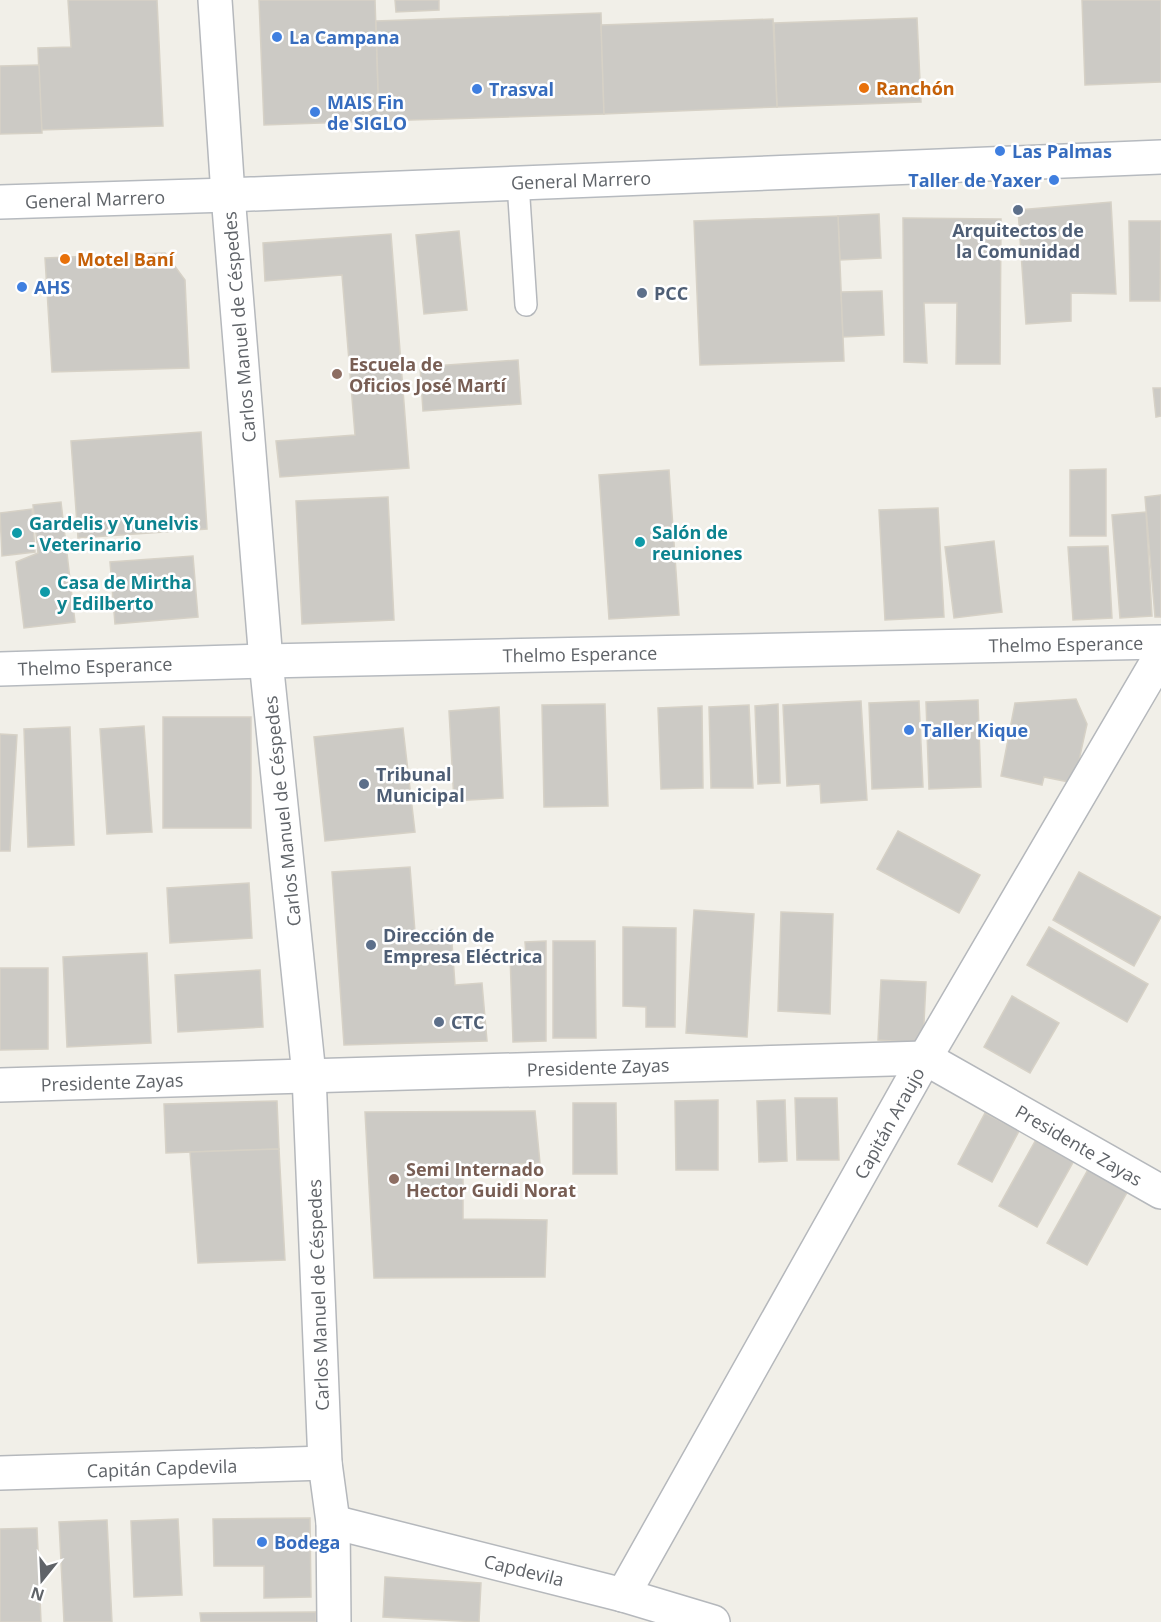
<svg xmlns="http://www.w3.org/2000/svg" width="1161" height="1622" font-family="'Open Sans',sans-serif">
  <style>
    .building { fill: #cccac5; stroke: #d6d1c6; stroke-width: 1.5 }
    .lines { fill: none; stroke-linecap: round; stroke-linejoin: round }
    .service-casing { stroke: #b5b8bc; stroke-width: 24 }
    .minor-casing { stroke: #b5b8bc; stroke-width: 36 }
    .tertiary-casing { stroke: #b5b8bc; stroke-width: 36 }
    .secondary-casing { stroke: #b6babf; stroke-width: 36 }
    .service { stroke: #fff; stroke-width: 21 }
    .minor { stroke: #fff; stroke-width: 33 }
    .tertiary { stroke: #fff; stroke-width: 33 }
    .secondary { stroke: #fff; stroke-width: 33 }
    .shop-dot { fill: #3f7fe0; stroke: #fff; stroke-width: 2 }
    .food-dot { fill: #e8710a; stroke: #fff; stroke-width: 2 }
    .service-dot { fill: #5c6f8a; stroke: #fff; stroke-width: 2 }
    .education-dot { fill: #8d6e63; stroke: #fff; stroke-width: 2 }
    .culture-dot { fill: #0f9aa8; stroke: #fff; stroke-width: 2 }
    .labels { text-anchor: middle; dominant-baseline: central; stroke-width: 5; stroke-linejoin: round; paint-order: stroke }
    .shop-label { font-size: 18px; font-weight: bold; fill: #366cbe; stroke: #fff; text-anchor: start }
    .food-label { font-size: 18px; font-weight: bold; fill: #c56008; stroke: #fff; text-anchor: start }
    .street-label { font-size: 18px; fill: #5f6368; stroke: #fff }
    .service-label { font-size: 18px; font-weight: bold; fill: #4e5e75; stroke: #fff; text-anchor: start }
    .education-label { font-size: 18px; font-weight: bold; fill: #785e54; stroke: #fff; text-anchor: start }
    .culture-label { font-size: 18px; font-weight: bold; fill: #0d838f; stroke: #fff; text-anchor: start }
  </style>
  <rect width="100%" height="100%" fill="#f1efe8"/>
  <!-- building -->
  <g class="building">
    <polygon points="68,0 157,0 163,126 41,130 38,48 71,47"/>
    <polygon points="259,0 375,0 379,121 264,125"/>
    <polygon points="395,0 439,0 439,10 396,12"/>
    <polygon points="1082,0 1161,0 1161,82 1085,85"/>
    <polygon points="601,13 604,114 379,121 376,21"/>
    <polygon points="917,18 921,102 777,107 774,23"/>
    <polygon points="773,19 777,107 604,114 601,25"/>
    <polygon points="39,65 42,133 0,134 0,66"/>
    <polygon points="1111,202 1116,294 1071,293 1071,321 1026,324 1018,210"/>
    <polygon points="879,214 881,258 840,260 838,216"/>
    <polygon points="838,216 844,361 700,365 694,221"/>
    <polygon points="903,218 1001,219 1000,364 956,364 957,303 924,303 927,363 904,362"/>
    <polygon points="1129,221 1161,221 1160,301 1130,301"/>
    <polygon points="459,231 467,310 424,314 416,235"/>
    <polygon points="391,234 409,468 280,477 276,441 355,435 342,275 265,281 263,243"/>
    <polygon points="165,253 185,280 189,368 52,372 45,258"/>
    <polygon points="882,291 884,335 843,337 841,292"/>
    <polygon points="518,360 521,404 423,411 420,367"/>
    <polygon points="1153,388 1161,388 1161,416 1156,417"/>
    <polygon points="201,432 207,529 78,538 71,441"/>
    <polygon points="1106,469 1106,536 1070,536 1070,470"/>
    <polygon points="669,470 679,615 609,619 599,475"/>
    <polygon points="1161,495 1161,617 1155,617 1145,497"/>
    <polygon points="388,497 394,620 302,624 296,501"/>
    <polygon points="61,502 75,622 24,628 16,562 38,553 33,505"/>
    <polygon points="938,508 944,617 885,620 879,510"/>
    <polygon points="32,509 35,552 2,556 0,513"/>
    <polygon points="1146,512 1152,616 1120,618 1112,515"/>
    <polygon points="994,541 1002,612 954,618 945,547"/>
    <polygon points="1108,546 1112,618 1073,620 1068,547"/>
    <polygon points="193,556 198,617 115,624 110,562"/>
    <polygon points="1076,699 1087,724 1074,783 1044,777 1042,785 1001,776 1015,703"/>
    <polygon points="978,700 981,787 929,789 926,702"/>
    <polygon points="861,701 867,800 821,803 820,784 787,786 783,705"/>
    <polygon points="919,701 923,787 872,789 869,703"/>
    <polygon points="605,704 608,806 544,807 542,705"/>
    <polygon points="778,704 780,783 758,784 755,706"/>
    <polygon points="749,705 753,788 711,788 709,707"/>
    <polygon points="702,706 703,788 661,789 658,708"/>
    <polygon points="499,707 503,798 454,801 449,711"/>
    <rect x="163" y="717" width="88" height="111"/>
    <polygon points="144,726 152,832 107,834 100,729"/>
    <polygon points="70,727 74,845 28,847 24,729"/>
    <polygon points="403,728 415,832 325,841 314,737"/>
    <polygon points="0,734 17,735 10,851 0,851"/>
    <polygon points="898,831 980,875 959,913 877,869"/>
    <polygon points="410,867 415,932 451,929 455,985 482,983 487,1041 344,1045 332,872"/>
    <polygon points="1079,872 1161,917 1134,966 1053,920"/>
    <polygon points="249,883 252,938 170,943 167,888"/>
    <polygon points="694,910 754,914 747,1037 686,1033"/>
    <polygon points="781,912 833,914 830,1014 778,1011"/>
    <polygon points="623,927 676,928 675,1027 646,1027 646,1007 623,1006"/>
    <polygon points="1049,927 1148,984 1127,1022 1027,965"/>
    <polygon points="546,941 546,1041 513,1042 510,955 526,955 525,942"/>
    <polygon points="553,941 595,941 596,1038 553,1038"/>
    <polygon points="147,953 151,1043 67,1047 63,957"/>
    <polygon points="0,968 48,968 48,1049 0,1050"/>
    <polygon points="260,970 263,1027 178,1032 175,975"/>
    <polygon points="881,980 926,982 923,1043 878,1040"/>
    <polygon points="1012,996 1059,1023 1030,1073 984,1047"/>
    <polygon points="795,1098 837,1098 839,1160 797,1160"/>
    <polygon points="718,1100 718,1170 676,1170 675,1101"/>
    <polygon points="785,1100 787,1161 759,1162 757,1101"/>
    <polygon points="277,1101 279,1149 166,1153 164,1104"/>
    <polygon points="573,1103 616,1103 617,1174 573,1174"/>
    <polygon points="535,1111 540,1163 463,1166 463,1219 547,1220 545,1277 374,1278 365,1112"/>
    <polygon points="985,1113 1019,1131 992,1182 958,1164"/>
    <polygon points="1038,1136 1076,1157 1037,1227 999,1206"/>
    <polygon points="279,1149 285,1260 198,1263 190,1152"/>
    <polygon points="1090,1166 1130,1187 1087,1265 1047,1243"/>
    <polygon points="310,1518 311,1597 264,1598 264,1566 214,1566 213,1519"/>
    <polygon points="178,1519 182,1595 134,1597 131,1521"/>
    <polygon points="107,1520 112,1622 64,1622 59,1522"/>
    <polygon points="37,1528 41,1622 0,1622 0,1529"/>
    <polygon points="385,1577 481,1583 479,1622 383,1617"/>
    <polygon points="316,1612 316,1622 201,1622 200,1613"/>
  </g>
  <g class="lines">
    <defs>
      <polyline id="service" points="518,183 526,305"/>
      <g id="minor">
        <polyline points="0,1085 925,1058 1161,1192"/>
        <polyline points="0,1473 325,1463"/>
        <polyline points="333,1522 623,1595 713,1622"/>
        <polyline points="623,1595 925,1058 1161,655"/>
      </g>
      <polyline id="tertiary" points="215,0 228,195 266,661 309,1075 325,1463 333,1522 334,1622"/>
      <g id="secondary">
        <polyline points="0,202 228,195 1161,157"/>
        <polyline points="0,669 266,661 1161,642"/>
      </g>
    </defs>
    <!-- service casing -->
    <use href="#service" class="service-casing"/>
    <!-- minor casing -->
    <use href="#minor" class="minor-casing"/>
    <!-- tertiary casing -->
    <use href="#tertiary" class="tertiary-casing"/>
    <!-- secondary casing -->
    <use href="#secondary" class="secondary-casing"/>
    <!-- service -->
    <use href="#service" class="service"/>
    <!-- minor -->
    <use href="#minor" class="minor"/>
    <!-- tertiary -->
    <use href="#tertiary" class="tertiary"/>
    <!-- secondary -->
    <use href="#secondary" class="secondary"/>
  </g>
  <!-- markers -->
  <g class="shop-dot">
    <circle cx="277" cy="37" r="6"/>
    <circle cx="477" cy="89" r="6"/>
    <circle cx="315" cy="112" r="6"/>
    <circle cx="1000" cy="151" r="6"/>
    <circle cx="1054" cy="180" r="6"/>
    <circle cx="22" cy="287" r="6"/>
    <circle cx="909" cy="730" r="6"/>
    <circle cx="262" cy="1542" r="6"/>
  </g>
  <g class="food-dot">
    <circle cx="864" cy="88" r="6"/>
    <circle cx="65" cy="259" r="6"/>
  </g>
  <g class="service-dot">
    <circle cx="1018" cy="210" r="6"/>
    <circle cx="642" cy="293" r="6"/>
    <circle cx="364" cy="784" r="6"/>
    <circle cx="371" cy="945" r="6"/>
    <circle cx="439" cy="1022" r="6"/>
  </g>
  <g class="education-dot">
    <circle cx="337" cy="374" r="6"/>
    <circle cx="394" cy="1179" r="6"/>
  </g>
  <g class="culture-dot">
    <circle cx="17" cy="533" r="6"/>
    <circle cx="640" cy="542" r="6"/>
    <circle cx="45" cy="592" r="6"/>
  </g>
  <g class="labels">
    <!-- shop labels -->
    <g class="shop-label">
      <text x="289" y="37">La Campana</text>
      <text x="489" y="89">Trasval</text>
      <text x="327" y="102">MAIS Fin<tspan x="327" dy="21">de SIGLO</tspan></text>
      <text x="1012" y="151">Las Palmas</text>
      <text x="1042" y="180" text-anchor="end">Taller de Yaxer</text>
      <text x="34" y="287">AHS</text>
      <text x="921" y="730">Taller Kique</text>
      <text x="274" y="1542">Bodega</text>
    </g>
    <!-- food labels -->
    <g class="food-label">
      <text x="876" y="88">Ranchón</text>
      <text x="77" y="259">Motel Baní</text>
    </g>
    <!-- street labels -->
    <g class="street-label">
      <text transform="translate(581 180) rotate(-2)">General Marrero</text>
      <text transform="translate(95 199) rotate(-2)">General Marrero</text>
      <text transform="translate(239 327) rotate(-95)">Carlos Manuel de Céspedes</text>
      <text transform="translate(1066 644) rotate(-1)">Thelmo Esperance</text>
      <text transform="translate(580 654) rotate(-1)">Thelmo Esperance</text>
      <text transform="translate(95 666) rotate(-2)">Thelmo Esperance</text>
      <text transform="translate(282 811) rotate(-96)">Carlos Manuel de Céspedes</text>
      <text transform="translate(598 1067) rotate(-2)">Presidente Zayas</text>
      <text transform="translate(112 1082) rotate(-2)">Presidente Zayas</text>
      <text transform="translate(889 1123) rotate(-61)">Capitán Araujo</text>
      <text transform="translate(1079 1145) rotate(30)">Presidente Zayas</text>
      <text transform="translate(318 1295) rotate(-92)">Carlos Manuel de Céspedes</text>
      <text transform="translate(162 1468) rotate(-2)">Capitán Capdevila</text>
      <text transform="translate(524 1570) rotate(14)">Capdevila</text>
    </g>
    <!-- service labels -->
    <g class="service-label">
      <text x="1018" y="230" text-anchor="middle">Arquitectos de<tspan x="1018" dy="21">la Comunidad</tspan></text>
      <text x="654" y="293">PCC</text>
      <text x="376" y="774">Tribunal<tspan x="376" dy="21">Municipal</tspan></text>
      <text x="383" y="935">Dirección de<tspan x="383" dy="21">Empresa Eléctrica</tspan></text>
      <text x="451" y="1022">CTC</text>
    </g>
    <!-- education labels -->
    <g class="education-label">
      <text x="349" y="364">Escuela de<tspan x="349" dy="21">Oficios José Martí</tspan></text>
      <text x="406" y="1169">Semi Internado<tspan x="406" dy="21">Hector Guidi Norat</tspan></text>
    </g>
    <!-- culture labels -->
    <g class="culture-label">
      <text x="29" y="523">Gardelis y Yunelvis<tspan x="29" dy="21">- Veterinario</tspan></text>
      <text x="652" y="532">Salón de<tspan x="652" dy="21">reuniones</tspan></text>
      <text x="57" y="582">Casa de Mirtha<tspan x="57" dy="21">y Edilberto</tspan></text>
    </g>
  </g>
  <!-- north arrow -->
  <g transform="translate(42 1580) rotate(198)" stroke="#ffffff" stroke-width="4.5" paint-order="stroke">
  <path d="M0-4.5L10 22L0 15L-10 22Z" fill="#5f6368"/>
  <text y="-9" font-size="16" font-weight="bold" text-anchor="middle" fill="#5f6368">N</text>
  </g>
</svg>
